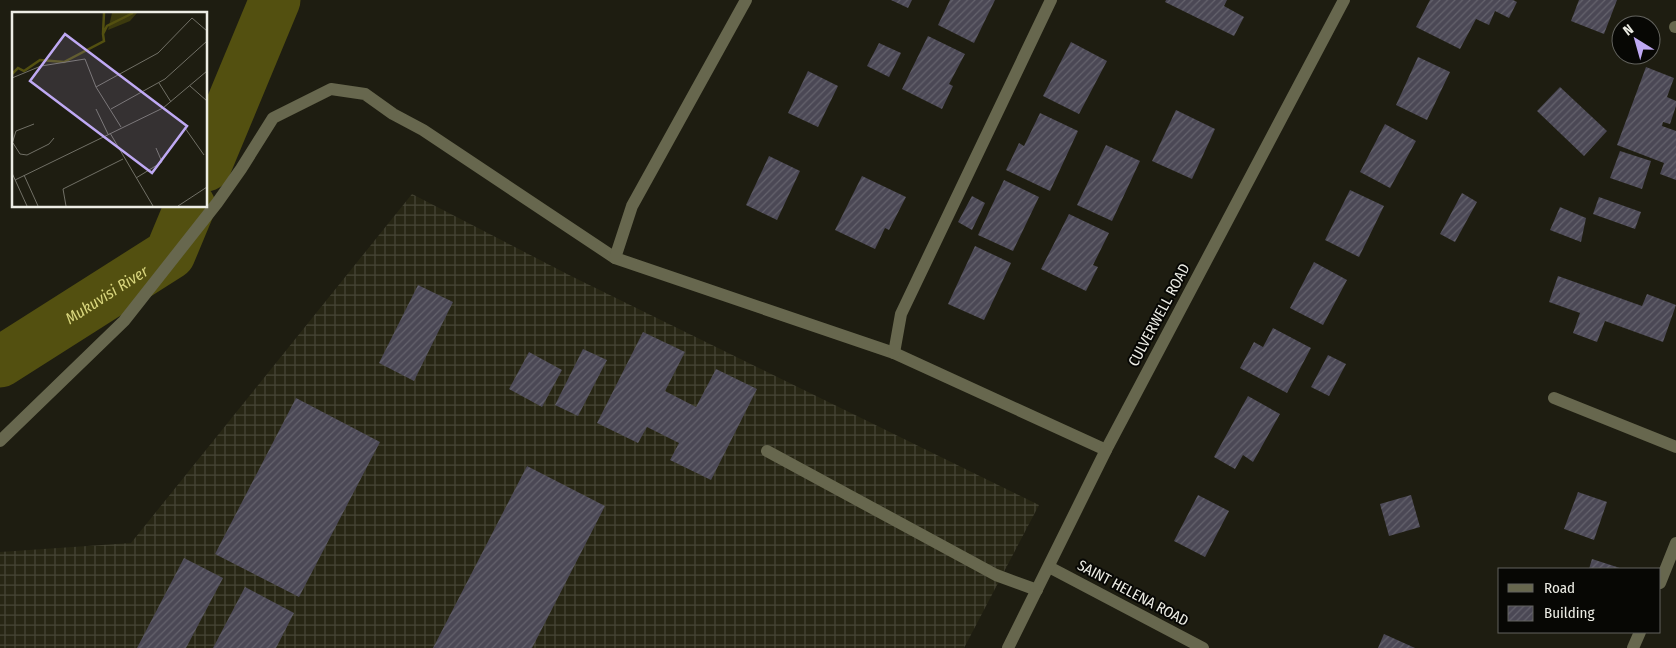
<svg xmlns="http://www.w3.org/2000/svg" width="1676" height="648" font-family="'Fira Sans Condensed',sans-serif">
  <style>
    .industrial { fill: url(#industrial-grid) }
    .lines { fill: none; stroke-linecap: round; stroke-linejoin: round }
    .river { stroke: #535010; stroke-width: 51 }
    .building { fill: url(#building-hatch) }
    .lane { stroke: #67674e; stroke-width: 12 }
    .street { stroke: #67674e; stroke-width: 12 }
    .labels { text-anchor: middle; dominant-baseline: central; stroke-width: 4; stroke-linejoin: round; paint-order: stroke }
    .street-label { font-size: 15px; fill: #edede5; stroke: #070704 }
    .water-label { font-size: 16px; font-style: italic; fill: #d9d67d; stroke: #070704 }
    .inset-river { fill: none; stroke: #535010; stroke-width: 2.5 }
    .inset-road { fill: none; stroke: #717066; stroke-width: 1 }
    .view { fill: #bfa9f4; fill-opacity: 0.15; stroke: #bfa9f4; stroke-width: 2.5 }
    .inset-edge { fill: none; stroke: #edede5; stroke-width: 2.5 }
  </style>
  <defs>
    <pattern id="industrial-grid" width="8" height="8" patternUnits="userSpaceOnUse" patternTransform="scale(1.25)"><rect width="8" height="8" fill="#272614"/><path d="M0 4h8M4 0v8" fill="none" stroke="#474636"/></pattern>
    <pattern id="building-hatch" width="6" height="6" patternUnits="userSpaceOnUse" patternTransform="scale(1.25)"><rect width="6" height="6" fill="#4b4855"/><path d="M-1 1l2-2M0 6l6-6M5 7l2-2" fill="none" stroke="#65636d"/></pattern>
  </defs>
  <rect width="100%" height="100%" fill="#1e1d11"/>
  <!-- industrial -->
  <polygon class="industrial" points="412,194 571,276 1039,505 964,648 0,648 0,552 131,543"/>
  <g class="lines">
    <!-- river -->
    <g class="river">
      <polyline points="206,166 275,0"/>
      <path id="s1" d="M0 362 170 254 190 206"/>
    </g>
  </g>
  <!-- building -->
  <g class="building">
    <polygon points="891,0 912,0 908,8"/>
    <polygon points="950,0 995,0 974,43 938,25"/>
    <polygon points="1166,0 1227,0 1224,6 1244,17 1234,36 1165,2"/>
    <polygon points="1430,0 1513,0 1517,2 1509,18 1495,11 1489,25 1476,19 1460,49 1416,27"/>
    <polygon points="1579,0 1617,0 1604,34 1571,21"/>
    <polygon points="928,36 965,54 949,84 953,86 942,109 902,89"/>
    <polygon points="1071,42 1107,61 1079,114 1043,96"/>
    <polygon points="879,43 901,53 889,77 867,66"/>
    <polygon points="1418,57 1450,72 1427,120 1396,105"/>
    <polygon points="1646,67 1674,78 1667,97 1676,101 1676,106 1670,124 1663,122 1662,126 1676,131 1676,180 1660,174 1664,163 1617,145"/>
    <polygon points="808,71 838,86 818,127 788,113"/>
    <polygon points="1560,87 1607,131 1584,156 1537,111"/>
    <polygon points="1176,110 1215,129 1192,179 1152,161"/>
    <polygon points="1040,113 1078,131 1050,191 1006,170 1019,143 1024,146"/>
    <polygon points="1385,124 1416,141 1390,188 1360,172"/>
    <polygon points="1106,145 1140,161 1112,221 1077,205"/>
    <polygon points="1620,151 1651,161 1642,189 1610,178"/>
    <polygon points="769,156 800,171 777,220 746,205"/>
    <polygon points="862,176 906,197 889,230 885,228 875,249 835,230"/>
    <polygon points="1004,180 1039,197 1013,251 978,235"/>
    <polygon points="1350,190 1384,206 1359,257 1325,240"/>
    <polygon points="1462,193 1477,202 1455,242 1440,234"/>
    <polygon points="972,196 985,203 972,230 958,222"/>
    <polygon points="1599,197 1641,212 1635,229 1593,214"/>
    <polygon points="1560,207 1586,218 1581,242 1550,230"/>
    <polygon points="1069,214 1109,233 1093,265 1098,267 1086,291 1041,269"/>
    <polygon points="975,246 1011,263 984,320 948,304"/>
    <polygon points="1314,262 1347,280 1323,325 1290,308"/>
    <polygon points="1558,276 1642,306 1647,294 1676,305 1663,342 1605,321 1597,342 1573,333 1580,313 1549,302"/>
    <polygon points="418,285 453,302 414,381 379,363"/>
    <polygon points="1273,328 1311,348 1287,393 1240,368 1254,342 1263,347"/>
    <polygon points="643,332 685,352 665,391 696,407 716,369 757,389 711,480 670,460 679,443 647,427 638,443 597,423"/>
    <polygon points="583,349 607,360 578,416 555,405"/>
    <polygon points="529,352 562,370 542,407 509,389"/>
    <polygon points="1328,355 1346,364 1329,396 1311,387"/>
    <polygon points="1248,396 1280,414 1253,462 1243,455 1235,469 1214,457"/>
    <polygon points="296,398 380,442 299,597 215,554"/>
    <polygon points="527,466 605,506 532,648 433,648"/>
    <polygon points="1578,492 1607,502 1594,540 1564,529"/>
    <polygon points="1198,495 1229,511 1205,557 1174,541"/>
    <polygon points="1411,495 1420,527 1389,536 1380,504"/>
    <polygon points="184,558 223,578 186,648 137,648"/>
    <polygon points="1592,559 1623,569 1589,569"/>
    <polygon points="245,587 294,613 276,648 213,648"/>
    <polygon points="1384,634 1415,648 1378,648"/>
  </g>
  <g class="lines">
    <!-- lane -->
    <g class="lane">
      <polyline points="0,441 124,321 217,203 241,169 273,118 331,89 365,94 393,114 423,130 615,258"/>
      <polyline points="767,451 996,575 1037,590"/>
    </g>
    <!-- street -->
    <g class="street">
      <polyline points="746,0 632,206 615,258 894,353 1106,450"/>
      <polyline points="1675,27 1676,27"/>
      <polyline points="894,353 901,314 1051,0"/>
      <polyline points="1554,398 1676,447"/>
      <polyline points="1049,567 1203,648"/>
      <polyline points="1660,583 1676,543"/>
      <polyline points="1008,648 1106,450 1344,0"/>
      <polyline points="1633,648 1640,632"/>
    </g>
  </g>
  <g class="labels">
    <!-- street labels -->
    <g class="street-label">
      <text transform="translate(1159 315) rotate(-62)">CULVERWELL ROAD</text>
      <text transform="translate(1133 593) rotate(28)">SAINT HELENA ROAD</text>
    </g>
    <!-- water labels -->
    <g class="water-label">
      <text stroke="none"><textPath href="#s1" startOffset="126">Mukuvisi River</textPath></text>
    </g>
  </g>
  <!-- overview -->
  <g transform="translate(12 12)">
    <rect width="195" height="195" fill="#1e1d11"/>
    <path d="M100 1H125L118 9 96 18Z" fill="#3c3a0e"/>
    <path class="inset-river" d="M91 22 92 1M0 62 6 56 12 59 28 48 52 50 92 29 91 22 95 14 121 1"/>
    <path class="inset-road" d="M0 66 29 54 73 47 84 75 109 115M147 71 159 90M178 74 195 89M84 75 146 41 180 6 195 19M84 97 96 122M99 97 153 67 195 29M173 116 192 143M98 121 141 194M1 131 8 142 15 143 37 132 42 126M0 132 4 119 22 112M0 161 15 194M12 163 26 194M124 166 150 150 144 136M3 168 151 96 195 59M54 194 51 177 111 147M166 194 195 175"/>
    <path class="view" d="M53 22 175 114 140 161 18 69Z"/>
    <rect width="195" height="195" class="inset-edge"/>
  </g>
  <!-- legend -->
  <rect x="1498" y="568" width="162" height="65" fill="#070704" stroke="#63635e"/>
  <rect x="1508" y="584" width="25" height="8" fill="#67674e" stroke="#63635e"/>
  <text x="1544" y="593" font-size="15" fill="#edede5">Road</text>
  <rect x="1508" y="606" width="25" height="15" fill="url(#building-hatch)" stroke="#63635e"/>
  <text x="1544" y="618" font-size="15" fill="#edede5">Building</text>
  <!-- north arrow -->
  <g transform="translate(1636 40) rotate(323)"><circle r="24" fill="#070704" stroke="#63635e"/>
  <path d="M0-4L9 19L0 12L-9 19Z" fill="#bfa9f4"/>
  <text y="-8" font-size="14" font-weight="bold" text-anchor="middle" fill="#edede5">N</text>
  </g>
</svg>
